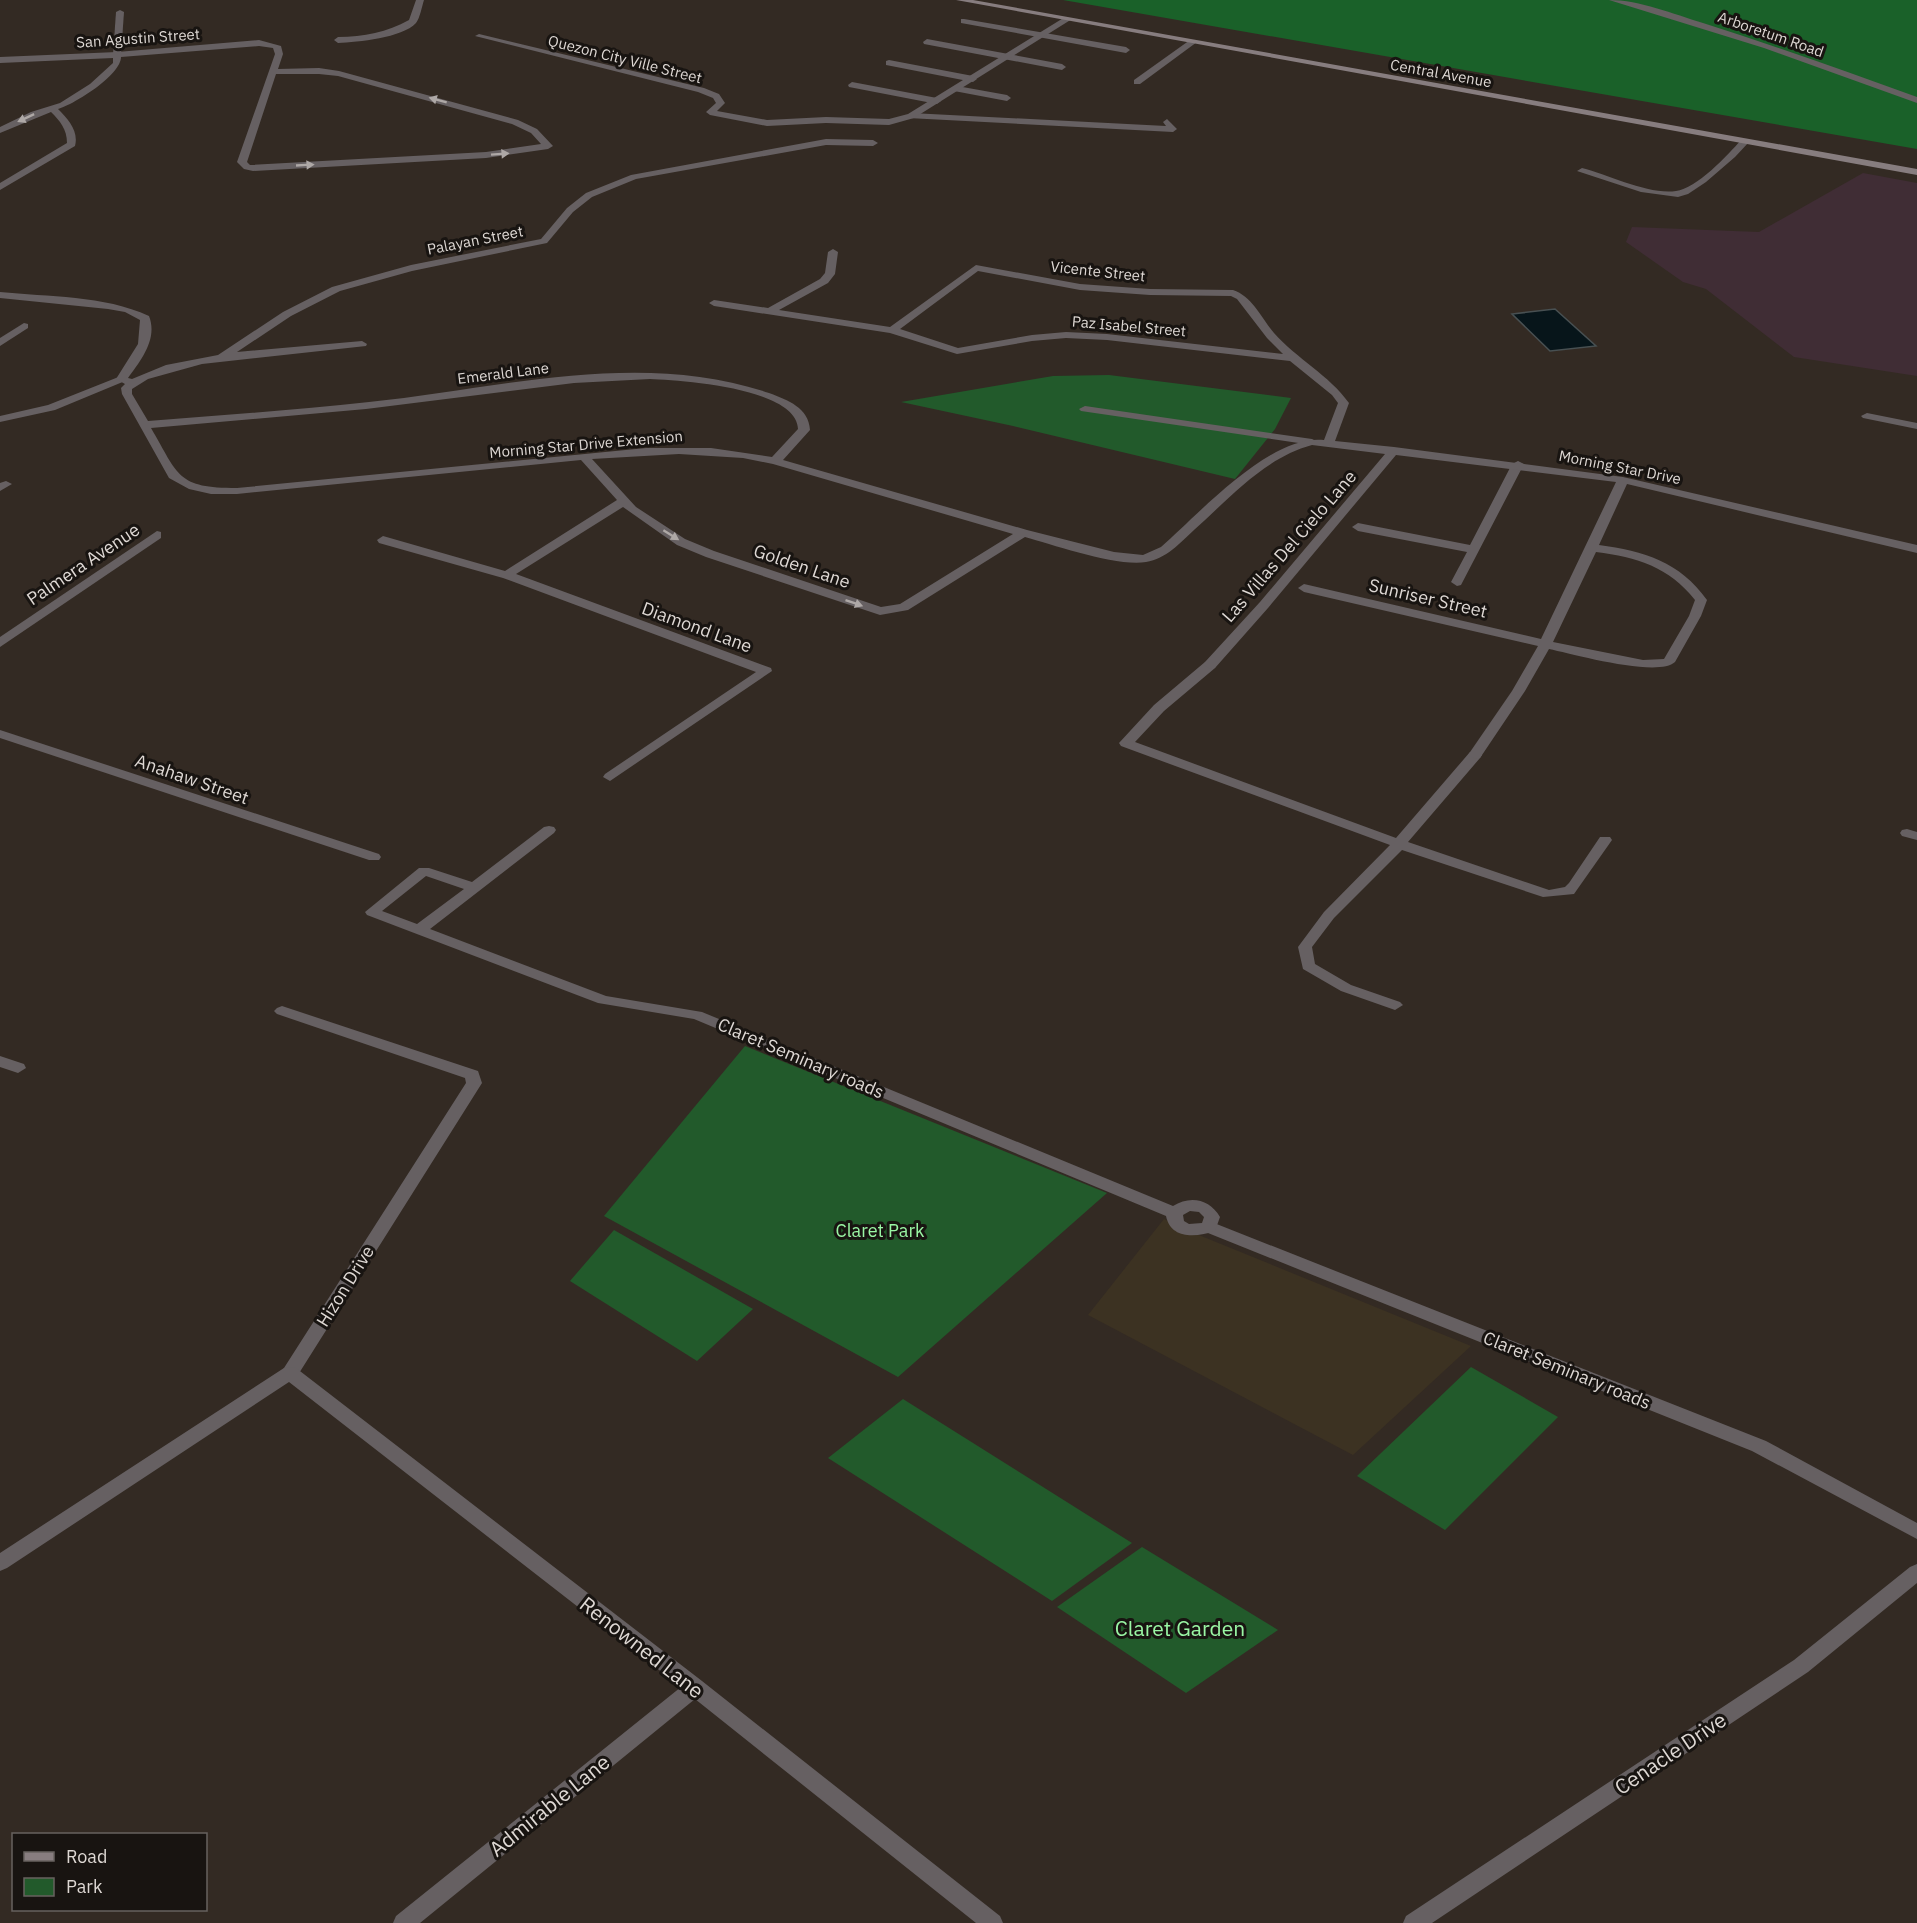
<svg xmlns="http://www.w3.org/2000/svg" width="1917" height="1923" font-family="'IBM Plex Sans',sans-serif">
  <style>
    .commercial { fill: #402d35 }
    .education { fill: #3c3222 }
    .green { fill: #225a2b }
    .forest { fill: #1a6129 }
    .water { fill: #07151a; stroke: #485052; stroke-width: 1.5 }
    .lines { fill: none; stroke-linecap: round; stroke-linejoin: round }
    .service { fill: #666062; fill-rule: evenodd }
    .minor { fill: #666062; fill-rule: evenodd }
    .tertiary { fill: #666062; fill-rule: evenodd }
    .secondary { fill: #877d7f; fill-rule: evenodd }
    .oneway { fill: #aea8a6 }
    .labels { text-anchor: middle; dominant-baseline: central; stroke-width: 6; stroke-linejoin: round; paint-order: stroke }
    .far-street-label { font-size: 15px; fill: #ded8d4; stroke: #181411 }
    .street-label { font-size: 18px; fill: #ded8d4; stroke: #181411 }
    .park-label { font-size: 18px; fill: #9af6a4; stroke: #181411 }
    .near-park-label { font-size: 21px; fill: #9af6a4; stroke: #181411 }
    .near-street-label { font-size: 21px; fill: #ded8d4; stroke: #181411 }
  </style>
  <rect width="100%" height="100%" fill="#332a23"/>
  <!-- commercial -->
  <polygon class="commercial" points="1863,173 1917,183 1917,376 1794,357 1706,289 1683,282 1626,242 1632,227 1759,232"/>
  <!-- education -->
  <polygon class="education" points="1164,1219 1184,1229 1471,1346 1353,1455 1088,1315"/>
  <!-- green -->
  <g class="green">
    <polygon points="1109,375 1291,398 1275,429 1235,479 1013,426 901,402 1053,376"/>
    <polygon points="745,1046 1107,1193 898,1377 604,1216"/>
    <polygon points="614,1230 753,1309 697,1361 570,1281"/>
    <polygon points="1471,1367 1558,1417 1445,1530 1357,1476"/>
    <polygon points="903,1399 1132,1543 1052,1601 828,1458"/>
    <polygon points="1142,1547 1278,1630 1186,1693 1057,1607"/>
  </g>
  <!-- forest -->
  <polygon class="forest" points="1063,0 1917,0 1917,149"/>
  <!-- water -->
  <polygon class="water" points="1555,309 1596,346 1550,351 1512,314"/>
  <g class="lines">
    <!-- service -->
    <g class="service">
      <polygon points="120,10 124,12 121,55 117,58 113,55 116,12"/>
      <polygon points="964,19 1126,47 1130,50 1126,53 961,23 961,19"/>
      <polygon points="927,39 1062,64 1066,67 1062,70 924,44 923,42"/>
      <polygon points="1190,40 1197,42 1140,84 1134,84 1134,80"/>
      <polygon points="889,60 973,76 977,79 973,82 886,65 886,61"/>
      <polygon points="852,82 937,98 941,101 937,104 849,87 848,85"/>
      <polygon points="957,86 1007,95 1011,98 1007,101 954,91 953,89"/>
      <polygon points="911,113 1166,126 1163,122 1167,119 1177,129 1173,132 908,118 907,116"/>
      <path d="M1741 140 1749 142 1735 157 1706 182 1688 194 1678 197 1641 192 1577 171 1582 168C1609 175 1649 195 1676 191 1696 189 1728 155 1741 140Z"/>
      <polygon points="24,323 28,324 28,328 0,346 0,338"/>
      <polygon points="121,376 125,377 125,381 55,410 0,422 0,416 48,405"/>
      <polygon points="1085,406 1312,439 1318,442 1312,445 1081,411 1079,409"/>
      <polygon points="1518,461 1524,464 1461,585 1457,586 1451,582 1467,552 1358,531 1352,527 1358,523 1470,545 1512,464"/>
      <polygon points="1210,661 1216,665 1215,668 1164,711 1135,742 1396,838 1470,752 1480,752 1482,755 1480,758 1408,842 1549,890 1565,887 1569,883 1600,837 1610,837 1612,840 1574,894 1543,897 1402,850 1334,918 1312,947 1315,964 1351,985 1400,1002 1403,1005 1395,1010 1341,991 1303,969 1298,947 1324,912 1390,845 1121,746 1119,743 1154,705 1205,662"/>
      <polygon points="282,1006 478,1071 482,1083 296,1378 290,1379 284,1378 281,1373 284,1368 466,1083 465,1078 277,1014 274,1011 277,1008"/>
      <polygon points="1209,1221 1766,1441 1917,1523 1917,1539 1752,1451 1203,1231 1201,1227 1203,1223"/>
    </g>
    <!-- minor -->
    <g class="minor">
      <path d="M416 0H424C422 6 420 18 416 23 402 38 358 42 338 43L334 40 338 37C364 37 387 32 409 20Z"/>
      <path d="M1609 0C1640 0 1673 14 1703 23 1775 46 1846 71 1917 97V103L1764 48Z"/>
      <polygon points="1065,17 1072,19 914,118 889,125 826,123 767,126 710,115 706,112 716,103 713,98 698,92 475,36 479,34 704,88 719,94 725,103 717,111 767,120 826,117 889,119 908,114"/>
      <path d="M259 40 281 46 283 54 278 69 319 68 339 71 518 120 537 129 553 146 548 149 486 158 253 171 244 169 237 162 275 54 273 48 259 46 121 57C121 75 75 104 58 109 68 119 79 131 75 146L0 190V183L67 143C67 129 60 121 51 112L0 133V127L31 112 60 103 90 84 113 63V58L0 63V57L117 52ZM276 74H319L338 76 512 124 531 133 541 144 486 152 250 165 247 162Z"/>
      <path d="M826 139 873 140 878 143 873 146 826 145 636 179 592 197 573 212 547 243 412 271 340 291 291 316 237 352 362 341 367 344 366 346 202 364 148 379 132 389V394L148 421C222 415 296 410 369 402 501 388 640 349 769 393 788 400 809 408 810 430L783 460 1027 530 1114 552 1143 555 1161 547C1200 513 1270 434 1324 440L1338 403 1332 395 1290 361 1107 340 1066 338 1032 341 957 354 890 333 714 306 709 303 714 300 768 308 820 279 825 273 828 252 833 249 838 252 835 274 828 283 779 310 890 327 976 265 1080 284 1150 289 1233 290C1252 296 1262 319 1274 333 1297 359 1329 375 1349 403L1335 441 1394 447 1623 477 1917 545V553L1627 484 1599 545C1644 551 1680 562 1707 600L1701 616 1675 662C1658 678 1573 654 1549 649L1525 691 1480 758 1475 759 1468 755 1512 691 1538 646 1304 592 1298 588 1304 584 1541 639 1616 482 1396 455 1268 608 1215 668 1210 669 1204 665 1205 662 1260 602 1385 454 1312 445C1264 458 1230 498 1194 530 1180 543 1166 559 1146 562 1117 567 1054 545 1025 537L908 610 880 615 706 557 677 545 623 507 516 574 771 668 772 671 610 781 603 777 605 774 756 672 503 578 379 543 377 540 383 536 505 571 617 500 581 460 237 494H211L189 489 169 478 122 394 121 388 125 384 116 379 138 344 140 320 125 312 108 309 0 298V292C48 297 104 295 149 316 158 339 141 360 128 378L132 379 166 365 218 355 283 312 332 287 411 265 541 239 567 208 586 193 631 175ZM978 271 1080 290 1150 295 1231 296 1237 299 1267 338 1283 354 1107 334 1066 332 1032 335 958 348 900 329ZM650 379C681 380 797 388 798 429L772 457 711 448H646L237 488C177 488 179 476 151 428L366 409 574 383ZM679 454 743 458 773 464 1013 534 900 604 881 607 714 551 685 539 636 507 592 459ZM1596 552C1637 557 1669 567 1695 600L1689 616 1664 659 1643 660 1553 642Z"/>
      <polygon points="1867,413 1917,423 1917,429 1863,418 1861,416"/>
      <polygon points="6,481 12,484 0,491 0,483"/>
      <polygon points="157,531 161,532 161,538 0,647 0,637"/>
      <polygon points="0,730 379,854 381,857 379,860 369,860 0,738"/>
      <path d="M549 826 554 827 556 830 554 833 430 929 606 996 702 1012 1173 1206C1190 1195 1210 1199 1220 1217L1215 1231C1197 1237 1171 1240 1166 1216L694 1019 598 1003 367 915 365 912 419 868H429L472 882 544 827ZM426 876 464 889 417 924 382 911ZM1190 1211 1199 1212 1204 1217 1202 1223 1189 1224 1184 1221 1183 1215Z"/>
      <polygon points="1907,829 1917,832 1917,840 1902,836 1900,833 1902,830"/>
      <polygon points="0,1056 24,1064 26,1068 18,1073 0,1067"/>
      <polygon points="290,1367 296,1368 702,1681 1000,1916 1003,1923 976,1923 695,1699 420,1923 393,1923 396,1916 681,1687 289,1382 7,1568 0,1571 0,1553 284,1368"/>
    </g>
    <!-- tertiary -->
    <polygon class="tertiary" points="1917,1564 1917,1583 1808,1672 1432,1923 1403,1923 1406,1916 1794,1660 1910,1567"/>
    <!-- secondary -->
    <polygon class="secondary" points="956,0 973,0 1917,169 1917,175"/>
  </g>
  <!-- one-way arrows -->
  <defs><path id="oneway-solid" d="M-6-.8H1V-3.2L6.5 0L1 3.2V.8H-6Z" transform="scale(1.5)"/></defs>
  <g class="oneway">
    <use href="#oneway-solid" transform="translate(438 100) rotate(-165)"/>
    <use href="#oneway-solid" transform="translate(26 118) rotate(155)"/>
    <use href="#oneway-solid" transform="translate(500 154) rotate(-4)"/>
    <use href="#oneway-solid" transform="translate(305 165) rotate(-3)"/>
    <use href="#oneway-solid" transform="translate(671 535) rotate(32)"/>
    <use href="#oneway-solid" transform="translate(854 603) rotate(19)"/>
  </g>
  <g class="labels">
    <!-- far-street labels -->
    <g class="far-street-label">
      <text transform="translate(1771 34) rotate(19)">Arboretum Road</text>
      <text transform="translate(138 38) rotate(-4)">San Agustin Street</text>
      <text transform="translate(625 59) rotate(14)">Quezon City Ville Street</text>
      <text transform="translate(1441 73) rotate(10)">Central Avenue</text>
      <text transform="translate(475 240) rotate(-11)">Palayan Street</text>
      <text transform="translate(1098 271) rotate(6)">Vicente Street</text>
      <text transform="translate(1129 326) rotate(5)">Paz Isabel Street</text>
      <text transform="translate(503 373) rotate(-7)">Emerald Lane</text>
      <text transform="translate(586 444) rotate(-5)">Morning Star Drive Extension</text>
      <text transform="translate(1620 467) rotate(11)">Morning Star Drive</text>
    </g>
    <!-- street labels -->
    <g class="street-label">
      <text transform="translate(1289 546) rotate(-49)">Las Villas Del Cielo Lane</text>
      <text transform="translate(83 564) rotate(-34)">Palmera Avenue</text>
      <text transform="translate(802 566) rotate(19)">Golden Lane</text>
      <text transform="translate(1428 598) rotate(13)">Sunriser Street</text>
      <text transform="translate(697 627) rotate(20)">Diamond Lane</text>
      <text transform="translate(192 779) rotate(19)">Anahaw Street</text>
      <text transform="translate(801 1058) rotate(23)">Claret Seminary roads</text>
      <text transform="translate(345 1286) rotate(-58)">Hizon Drive</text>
      <text transform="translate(1567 1370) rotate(22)">Claret Seminary roads</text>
    </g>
    <!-- park labels -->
    <g class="park-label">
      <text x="880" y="1230">Claret Park</text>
    </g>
    <!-- near-park labels -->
    <g class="near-park-label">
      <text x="1180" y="1628">Claret Garden</text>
    </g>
    <!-- near-street labels -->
    <g class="near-street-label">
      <text transform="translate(642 1647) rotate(38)">Renowned Lane</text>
      <text transform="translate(1670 1753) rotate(-34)">Cenacle Drive</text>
      <text transform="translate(549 1805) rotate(-39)">Admirable Lane</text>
    </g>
  </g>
  <!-- legend -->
  <rect x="12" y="1833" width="195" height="78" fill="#181411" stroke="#67625f" stroke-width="1.5"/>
  <rect x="24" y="1852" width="30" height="9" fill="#877d7f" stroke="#67625f" stroke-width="1.5"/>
  <text x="66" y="1863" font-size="18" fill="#ded8d4">Road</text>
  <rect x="24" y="1878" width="30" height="18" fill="#225a2b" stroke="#67625f" stroke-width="1.5"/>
  <text x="66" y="1893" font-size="18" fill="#ded8d4">Park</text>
</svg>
